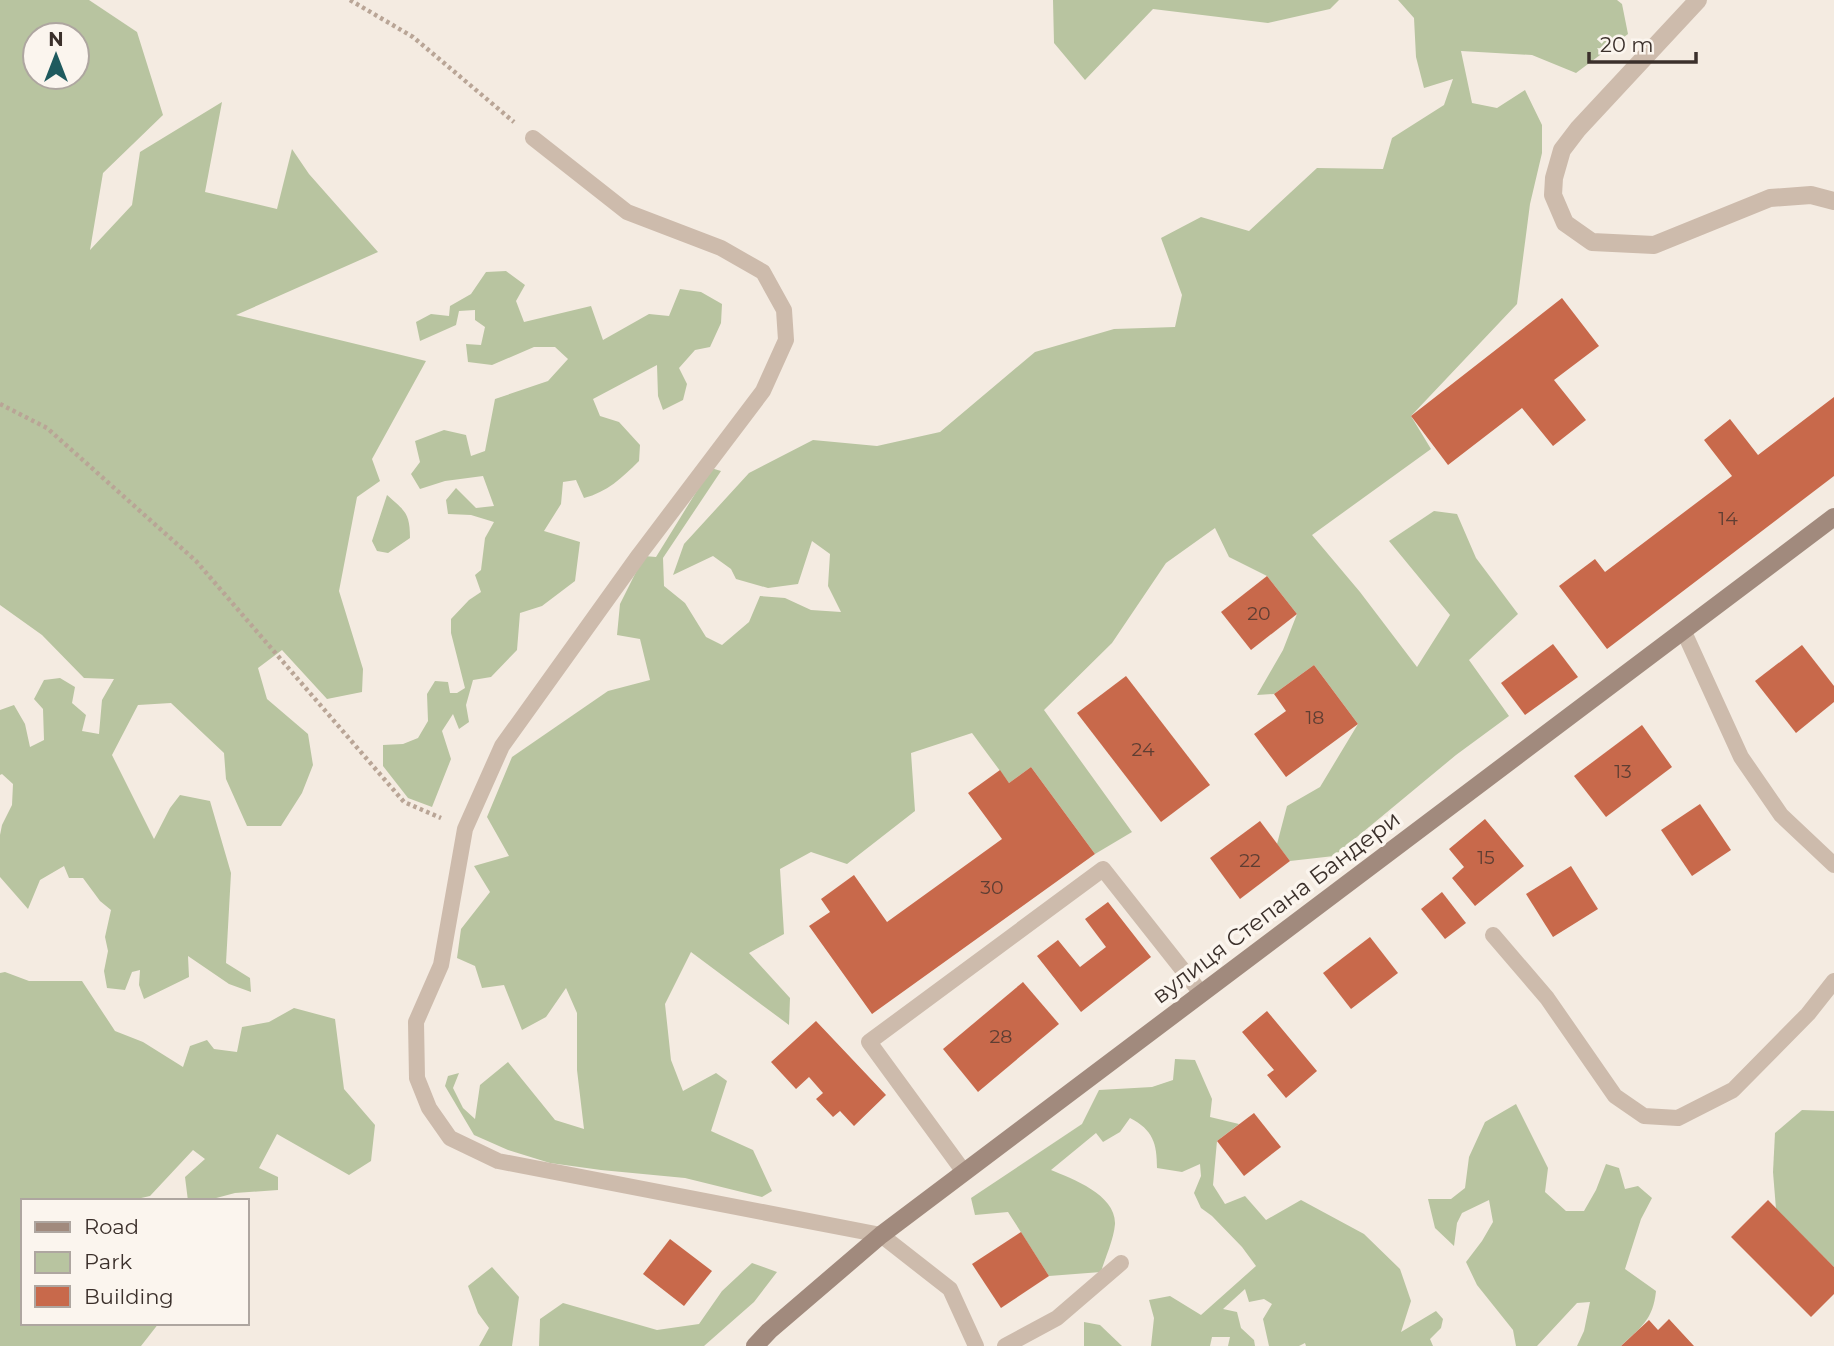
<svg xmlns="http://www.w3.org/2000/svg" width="1834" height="1346" font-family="Montserrat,sans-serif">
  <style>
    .green { fill: #b8c4a0; fill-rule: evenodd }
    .building { fill: #c8694b }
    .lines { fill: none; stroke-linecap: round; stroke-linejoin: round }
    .path { stroke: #b9a596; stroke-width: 4.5; stroke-dasharray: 3.5 3.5; stroke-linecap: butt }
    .service { stroke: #cdbbac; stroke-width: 16 }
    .minor { stroke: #cdbbac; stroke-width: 18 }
    .secondary { stroke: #a18a7d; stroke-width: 18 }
    .labels { text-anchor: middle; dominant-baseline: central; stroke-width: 7; stroke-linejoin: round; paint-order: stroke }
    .number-label { font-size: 19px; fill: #5e3e33 }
    .street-label { font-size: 23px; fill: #3b302b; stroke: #fbf5ee }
  </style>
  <rect width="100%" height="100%" fill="#f4ebe1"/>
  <!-- green -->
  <g class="green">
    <path d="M0 0H89L137 32 163 115 103 173 90 250 132 205 140 152 222 102 205 192 277 209 292 149 309 174 378 252 236 315 426 361 372 459 380 481 357 497 339 591 363 669 362 692 327 699 282 650 258 668 267 699 308 734 313 765 302 793 281 826H247L226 779 224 753 171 703 138 705 112 755 154 839 170 808 180 795 210 801 231 873 226 963 250 978 251 992 229 984 188 956 189 977 144 999 139 985 140 970 132 972 125 990 107 988 104 971 108 951 105 937 111 910 100 901 83 878H69L64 866 40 880 28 909 0 877V835L2 825 12 805 13 784 2 774 0 775V710L14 705 25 724 30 747 44 740 43 709 34 699 44 680 60 678 75 687 72 703 86 715 82 731 99 734 102 700 114 679 84 678 42 635 0 605ZM35 35H77V77H35Z"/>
    <polygon points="1053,0 1339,0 1330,9 1268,23 1153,9 1085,80 1054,43"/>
    <polygon points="1398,0 1617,0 1622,4 1628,34 1576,73 1532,55 1461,51 1472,103 1497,108 1525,90 1542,125 1542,153 1530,204 1517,304 1411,416 1431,449 1312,535 1360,592 1417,667 1450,615 1389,541 1434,511 1457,514 1476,558 1518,614 1469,660 1509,716 1456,755 1334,856 1290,861 1277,844 1287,806 1320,787 1358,724 1314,665 1274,694 1257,695 1283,650 1297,614 1267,576 1229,557 1215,528 1166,563 1112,643 1044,710 1132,832 1095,854 1031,767 1009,783 972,733 911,753 915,811 847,864 811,852 780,869 784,934 749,953 790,998 789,1025 691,952 665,1004 671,1060 683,1091 716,1073 727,1081 711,1131 753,1150 772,1191 762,1197 685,1178 601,1170 550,1163 508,1150 474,1135 445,1086 448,1076 459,1073 453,1088 463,1108 475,1119 480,1085 508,1062 555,1120 584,1129 577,1070 577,1013 566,988 546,1017 522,1030 504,985 482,988 475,966 457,958 461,929 490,892 474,866 509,856 487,817 512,757 608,691 650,680 640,639 617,635 620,604 644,556 656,557 711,468 721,471 663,558 664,586 685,603 706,637 722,645 749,622 760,596 785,598 811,610 841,612 828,586 830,554 812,541 798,584 768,588 736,579 731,569 713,556 673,575 684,544 749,473 813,440 877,446 940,432 1035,352 1114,329 1175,327 1182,295 1161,238 1201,217 1249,231 1317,168 1383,169 1392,138 1444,105 1453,79 1424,88 1416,57 1414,18"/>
    <path d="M506 271 525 285 516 301 524 322 591 306 603 340 649 314 669 316 680 289 701 292 722 304 721 323 710 347 695 350 679 368 687 384 683 400 663 410 658 396 657 365 593 399 600 416 619 422 640 445 639 461C622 478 607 492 584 498L576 480 563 482 561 504 544 531 580 542 575 581 542 606 520 613 517 650 491 677 473 680 466 705 469 722 459 729 453 714 442 731 451 759 432 807 408 798 383 766V745L403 744 418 738 428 721 427 694 435 681 448 682 450 693H457L465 688 451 633V619L469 600 481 592 475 575 481 570 485 538 494 522 471 515 448 514 446 500 456 488 476 508 494 506 483 476 445 481 420 489 411 474 420 462 415 441 444 430 466 435 471 456 485 451 495 399 548 381 568 359 555 347H534L492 365 468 362 466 344 481 345 485 327 475 320V310L459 311 456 325 420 341 416 322 431 314 449 316 450 306 471 294 486 272Z"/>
    <path d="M387 495C405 511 410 513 410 538L388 553 377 551 372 541Z"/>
    <polygon points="5,972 29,981 82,981 115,1031 143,1042 183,1067 190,1046 207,1040 214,1049 237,1052 242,1027 269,1022 294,1008 335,1019 344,1089 375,1125 371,1161 349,1175 277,1134 259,1168 278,1177 278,1190 235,1193 205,1201 188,1201 185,1177 205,1159 193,1150 150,1196 128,1201 23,1201 23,1323 159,1323 141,1346 0,1346 0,973"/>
    <path d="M1175 1059 1195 1060 1212 1099 1210 1117 1239 1124 1217 1141 1213 1185 1225 1204 1245 1196 1266 1220 1301 1200 1364 1234 1400 1269 1411 1301 1401 1332 1436 1311 1443 1319 1441 1328 1430 1339 1433 1346H1306L1305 1343 1299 1346H1269L1263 1319 1272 1304 1264 1299 1249 1302 1245 1289 1223 1309 1237 1312 1241 1328 1254 1340 1255 1346H1228L1230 1337H1212L1210 1346H1151L1154 1318 1149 1300 1170 1296 1201 1315 1256 1266 1242 1247 1212 1216 1201 1208 1194 1193 1201 1176 1200 1164 1182 1172 1157 1168C1157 1143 1153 1130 1130 1118L1120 1132 1103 1142 1096 1133 1051 1170C1073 1179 1116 1195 1115 1224 1114 1239 1105 1258 1101 1272L1049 1276 1008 1212 975 1215 971 1198 1082 1124 1099 1090 1152 1087 1173 1080Z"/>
    <path d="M1516 1104 1548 1168 1545 1192 1566 1211H1584L1596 1190 1606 1164 1619 1168 1625 1189 1638 1186 1652 1198 1641 1219 1625 1269 1656 1291C1653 1320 1641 1327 1621 1346H1577L1584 1331 1590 1302 1577 1303 1537 1346H1516L1513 1330 1477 1285 1466 1262 1482 1241 1493 1222 1489 1200 1462 1213 1457 1223 1454 1246 1435 1228 1428 1199H1451L1465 1188 1469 1157 1485 1122Z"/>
    <polygon points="1802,1110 1834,1111 1834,1267 1776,1209 1773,1172 1775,1133"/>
    <polygon points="752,1263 777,1272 754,1302 704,1346 539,1346 540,1319 563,1303 657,1330 699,1324 722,1291"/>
    <polygon points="492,1267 519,1297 512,1346 479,1346 489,1328 478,1313 468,1286"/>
    <polygon points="1084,1322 1100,1325 1122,1346 1084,1346"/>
  </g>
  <!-- building -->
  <g class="building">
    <polygon points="1562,298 1599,346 1554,380 1586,420 1553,446 1522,408 1448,465 1411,416"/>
    <polygon points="1834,397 1834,476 1607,649 1559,586 1595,559 1605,572 1732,476 1704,440 1730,419 1758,455"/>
    <polygon points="1267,576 1297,614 1251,650 1221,612"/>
    <polygon points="1553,644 1578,677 1525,715 1501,683"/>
    <polygon points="1802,645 1834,686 1834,702 1796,733 1755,681"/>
    <polygon points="1314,665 1358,724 1286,777 1254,734 1286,711 1274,694"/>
    <polygon points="1126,676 1210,785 1161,822 1077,713"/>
    <polygon points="1642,725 1672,767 1606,817 1574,776"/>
    <polygon points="1031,767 1095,854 872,1014 809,926 830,912 821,899 854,875 887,922 1002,839 968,793 1000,770 1009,783"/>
    <polygon points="1700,804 1731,850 1692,876 1661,830"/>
    <polygon points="1485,819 1524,866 1475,906 1452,878 1464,867 1449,849"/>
    <polygon points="1260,821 1290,861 1240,899 1210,858"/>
    <polygon points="1571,866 1598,909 1553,937 1526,894"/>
    <polygon points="1442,892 1466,923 1445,939 1421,909"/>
    <polygon points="1108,902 1151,957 1081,1012 1037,956 1058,940 1080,967 1106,947 1085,919"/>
    <polygon points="1370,937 1398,973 1351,1009 1323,973"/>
    <polygon points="1023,982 1059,1024 978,1092 943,1049"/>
    <polygon points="1267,1011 1317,1071 1286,1098 1267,1075 1274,1070 1242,1032"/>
    <polygon points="816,1021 886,1095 854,1126 840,1111 833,1117 816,1099 823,1093 809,1077 796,1089 771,1062"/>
    <polygon points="1254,1113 1281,1147 1244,1176 1217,1141"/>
    <polygon points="1768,1200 1834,1267 1834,1294 1811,1317 1731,1237"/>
    <polygon points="1021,1232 1049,1276 1001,1308 972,1264"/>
    <polygon points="670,1239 712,1271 684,1306 643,1274"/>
    <polygon points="1669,1319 1694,1346 1621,1346 1649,1320 1658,1330"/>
  </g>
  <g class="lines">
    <!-- path -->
    <g class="path">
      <polyline points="350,0 413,37 514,122"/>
      <polyline points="0,404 47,428 196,561 404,802 441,818"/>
    </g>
    <!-- service -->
    <g class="service">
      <polyline points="533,138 627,212 721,248 763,272 784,310 786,340 763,391 639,555 502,746 465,829 441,965 416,1022 417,1078 429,1108 450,1138 498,1161 881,1235 950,1289 976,1346"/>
      <polyline points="1684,632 1741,757 1781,815 1834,865"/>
      <polyline points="1493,935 1547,998 1615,1096 1644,1116 1678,1118 1733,1090 1808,1014 1834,981"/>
      <polyline points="964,1172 869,1042 1103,869 1201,993"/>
      <polyline points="1005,1346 1057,1318 1121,1263"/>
    </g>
    <!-- minor -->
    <polyline class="minor" points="1698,0 1578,129 1562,150 1554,178 1553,195 1565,223 1592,242 1654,245 1770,198 1811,195 1834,201"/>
    <!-- secondary -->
    <polyline class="secondary" points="755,1346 769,1331 881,1235 1834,517"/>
  </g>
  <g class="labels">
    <!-- number labels -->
    <g class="number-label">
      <text x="1728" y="518">14</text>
      <text x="1259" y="613">20</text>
      <text x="1315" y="717">18</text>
      <text x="1143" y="749">24</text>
      <text x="1623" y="771">13</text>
      <text x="1486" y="857">15</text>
      <text x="1250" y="860">22</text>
      <text x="992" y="887">30</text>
      <text x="1001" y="1036">28</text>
    </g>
    <!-- street labels -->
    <g class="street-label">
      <text transform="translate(1276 907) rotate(-37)">вулиця Степана Бандери</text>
    </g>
  </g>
  <!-- legend -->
  <rect x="21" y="1199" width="228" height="126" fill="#fbf5ee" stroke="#aea6a0" stroke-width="2"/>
  <rect x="35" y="1222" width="35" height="10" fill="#a18a7d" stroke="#aea6a0" stroke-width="2"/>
  <text x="84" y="1234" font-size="21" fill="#3b302b">Road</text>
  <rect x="35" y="1252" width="35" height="21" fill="#b8c4a0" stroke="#aea6a0" stroke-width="2"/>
  <text x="84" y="1269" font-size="21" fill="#3b302b">Park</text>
  <rect x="35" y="1286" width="35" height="21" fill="#c8694b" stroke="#aea6a0" stroke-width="2"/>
  <text x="84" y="1304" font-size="21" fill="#3b302b">Building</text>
  <!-- north arrow -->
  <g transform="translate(56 56)"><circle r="33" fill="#fbf5ee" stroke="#aea6a0" stroke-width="2"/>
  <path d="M0-5L12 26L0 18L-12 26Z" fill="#1f5a5e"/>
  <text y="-10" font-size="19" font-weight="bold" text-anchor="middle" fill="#3b302b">N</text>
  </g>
  <!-- scale -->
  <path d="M1589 52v10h107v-10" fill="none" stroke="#3b302b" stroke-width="3.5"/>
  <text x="1600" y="52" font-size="21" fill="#3b302b" stroke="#fbf5ee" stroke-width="5" paint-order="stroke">20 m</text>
</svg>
